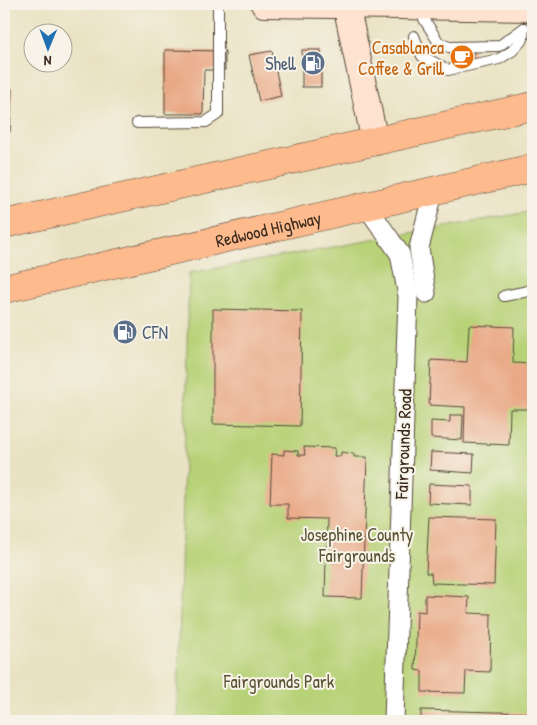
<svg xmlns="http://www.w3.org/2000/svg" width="537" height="725" font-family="'Patrick Hand',sans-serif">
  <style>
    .green { fill: #b7d277; stroke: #797e4a }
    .building { fill: #e9a986 }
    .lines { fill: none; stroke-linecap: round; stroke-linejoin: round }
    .lane-casing { stroke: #554637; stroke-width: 12 }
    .street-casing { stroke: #554637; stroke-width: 21 }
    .secondary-casing { stroke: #554637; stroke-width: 28 }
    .highway-casing { stroke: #554637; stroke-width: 29 }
    .lane { stroke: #fff; stroke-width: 10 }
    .street { stroke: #fff; stroke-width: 19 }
    .secondary { stroke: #fee3d1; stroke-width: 26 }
    .highway { stroke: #fcba8d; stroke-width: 28 }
    .labels { text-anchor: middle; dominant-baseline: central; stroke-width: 4; stroke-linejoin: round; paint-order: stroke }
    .food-label { font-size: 18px; fill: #c56008; stroke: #f7f3e8; text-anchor: end }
    .service-label { font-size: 18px; fill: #4e5e75; stroke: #f7f3e8; text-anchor: end }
    .street-label { font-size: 18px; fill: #3b2a1e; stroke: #f7f3e8 }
    .park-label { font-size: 18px; fill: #5a5434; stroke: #f7f3e8 }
  </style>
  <rect width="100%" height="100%" fill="#f7f3e8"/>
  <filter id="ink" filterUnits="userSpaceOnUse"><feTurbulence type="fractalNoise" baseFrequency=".02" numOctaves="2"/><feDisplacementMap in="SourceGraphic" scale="10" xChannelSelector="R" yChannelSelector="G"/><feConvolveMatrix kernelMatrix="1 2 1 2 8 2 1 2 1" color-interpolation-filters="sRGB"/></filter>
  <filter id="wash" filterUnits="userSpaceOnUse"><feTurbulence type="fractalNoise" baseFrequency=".0096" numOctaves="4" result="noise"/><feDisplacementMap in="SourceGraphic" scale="20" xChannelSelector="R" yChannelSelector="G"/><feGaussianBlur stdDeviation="1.12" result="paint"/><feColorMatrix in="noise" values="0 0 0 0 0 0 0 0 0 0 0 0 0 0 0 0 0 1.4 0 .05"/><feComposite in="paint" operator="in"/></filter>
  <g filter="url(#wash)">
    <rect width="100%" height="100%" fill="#e9e2c2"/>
    <!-- green -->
    <polygon class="green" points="533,211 533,721 177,721 189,273"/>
    <g id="blocks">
      <!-- building -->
      <g class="building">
        <polygon points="165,50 225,51 225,70 204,70 203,114 165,114"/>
        <rect x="302" y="50" width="19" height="37"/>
        <polygon points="474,50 474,62 451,64 450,52"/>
        <polygon points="272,51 281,96 259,101 249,55"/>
        <polygon points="4,88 12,89 10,132 4,132"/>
        <polygon points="213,309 302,311 300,426 213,424"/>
        <polygon points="469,325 514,327 513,363 533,364 533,409 510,409 509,445 464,443 465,407 429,405 431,360 467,362"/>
        <polygon points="450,415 463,415 462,440 431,438 431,421 450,422"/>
        <polygon points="304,447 335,448 334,456 341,456 341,452 354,454 354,457 367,457 362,598 325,597 327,519 288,518 288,504 270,504 272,454 284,455 284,450 298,451 298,455 305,455"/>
        <polygon points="431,452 474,454 473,473 430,470"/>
        <polygon points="429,484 472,486 472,505 428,503"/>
        <polygon points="429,517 496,519 494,585 432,583 431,573 426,573"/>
        <polygon points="425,595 469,597 468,613 491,614 490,672 466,671 465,693 422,692 422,671 415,670 417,611 425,612"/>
        <polygon points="421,710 533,713 533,721 421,721"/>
      </g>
    </g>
  </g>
  <g filter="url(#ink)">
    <use href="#blocks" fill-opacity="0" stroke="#554637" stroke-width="1"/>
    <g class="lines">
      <defs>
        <g id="lane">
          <polyline points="424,19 439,43 449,47 499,46 524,28"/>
          <polyline points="414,36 422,56 448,70 499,59 512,51 523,39 524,28"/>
          <polyline points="137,123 206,122 218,114 218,4"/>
          <polyline points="504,296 533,290"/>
        </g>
        <g id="street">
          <polyline points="368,208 400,254 408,296 394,721"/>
          <polyline points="426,293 419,248 433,193"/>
        </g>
        <g id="secondary">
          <polyline points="264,4 533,8"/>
          <polyline points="346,4 375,142"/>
        </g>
        <g id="highway">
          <polyline points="4,224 533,106"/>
          <path id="s1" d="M4 289 533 168"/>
        </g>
      </defs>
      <!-- lane casing -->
      <use href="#lane" class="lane-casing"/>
      <!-- street casing -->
      <use href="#street" class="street-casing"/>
      <!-- secondary casing -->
      <use href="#secondary" class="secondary-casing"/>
      <!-- highway casing -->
      <use href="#highway" class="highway-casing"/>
      <!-- lane -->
      <use href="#lane" class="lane"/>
      <!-- street -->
      <use href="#street" class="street"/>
      <!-- secondary -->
      <use href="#secondary" class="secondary"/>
      <!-- highway -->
      <use href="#highway" class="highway"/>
    </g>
  </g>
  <!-- icons -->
  <defs>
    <symbol id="cafe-disc" viewBox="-11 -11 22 22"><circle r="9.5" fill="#e8710a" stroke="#f7f3e8"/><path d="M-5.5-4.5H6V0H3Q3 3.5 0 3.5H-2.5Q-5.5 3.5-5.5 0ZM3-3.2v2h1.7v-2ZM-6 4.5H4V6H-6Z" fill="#fff"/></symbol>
    <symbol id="fuel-disc" viewBox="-11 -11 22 22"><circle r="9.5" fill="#5c6f8a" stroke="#f7f3e8"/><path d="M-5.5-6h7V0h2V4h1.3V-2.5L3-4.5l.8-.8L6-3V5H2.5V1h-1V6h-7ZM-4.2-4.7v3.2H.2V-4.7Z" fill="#fff"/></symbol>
  </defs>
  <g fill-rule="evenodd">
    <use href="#cafe-disc" x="448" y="43" width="28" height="28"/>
    <use href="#fuel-disc" x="299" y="49" width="28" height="28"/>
    <use href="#fuel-disc" x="111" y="318" width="28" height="28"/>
  </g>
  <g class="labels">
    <!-- food labels -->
    <g class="food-label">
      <text x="444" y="47">Casablanca<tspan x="444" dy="21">Coffee &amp; Grill</tspan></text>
    </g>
    <!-- service labels -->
    <g class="service-label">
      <text x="296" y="63">Shell</text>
      <text x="142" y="332" text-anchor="start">CFN</text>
    </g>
    <!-- street labels -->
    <g class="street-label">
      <text stroke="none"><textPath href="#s1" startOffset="271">Redwood Highway</textPath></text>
      <text transform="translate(403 444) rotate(-88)">Fairgrounds Road</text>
    </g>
    <!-- park labels -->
    <g class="park-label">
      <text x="357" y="534">Josephine County<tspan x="357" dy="21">Fairgrounds</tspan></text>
      <text x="279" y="681">Fairgrounds Park</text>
    </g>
  </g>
  <!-- margin -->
  <rect width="537" height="725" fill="none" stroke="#f7f3e8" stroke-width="20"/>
  <!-- north arrow -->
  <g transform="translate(48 48) rotate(181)"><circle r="24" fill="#f7f3e8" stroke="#aca397"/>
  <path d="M0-4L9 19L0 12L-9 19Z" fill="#1f6fb2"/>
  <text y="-8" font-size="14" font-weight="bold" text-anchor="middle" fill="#3b2a1e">N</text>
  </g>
</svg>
